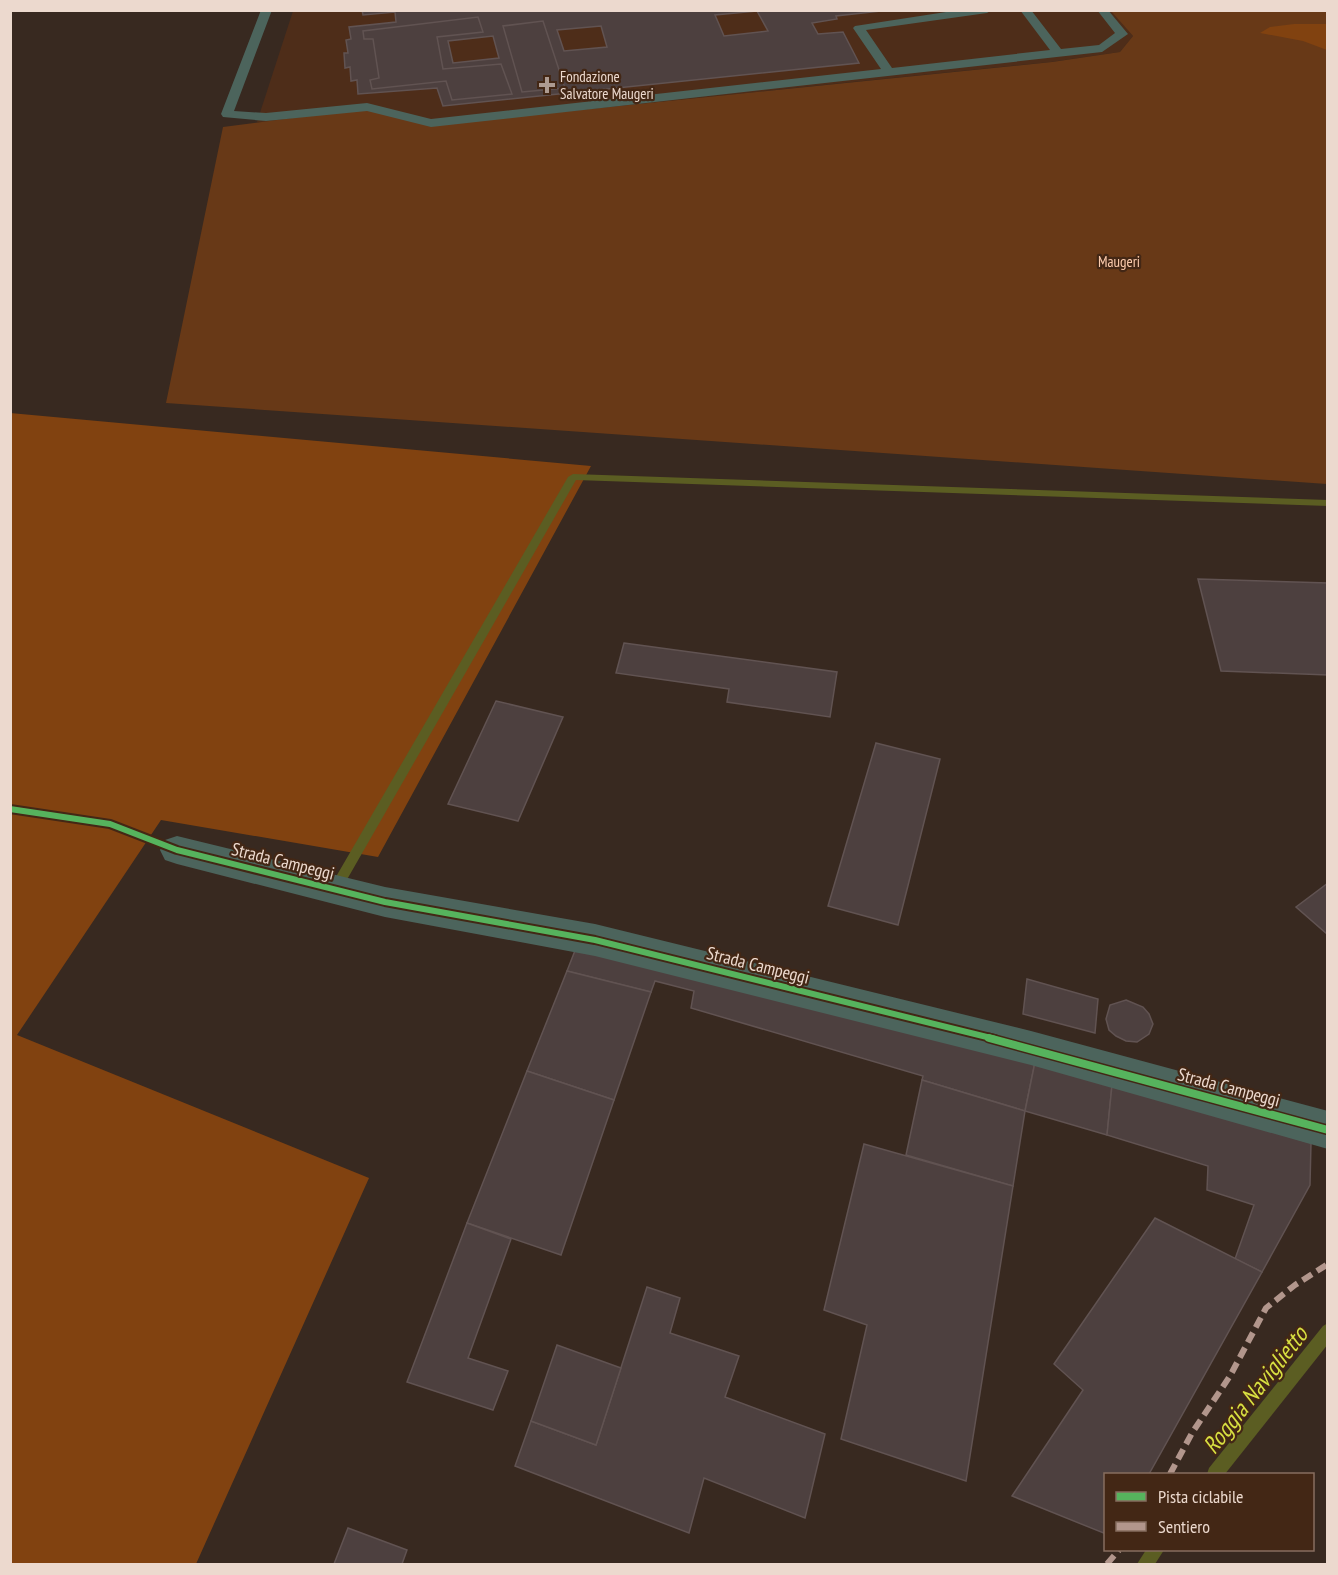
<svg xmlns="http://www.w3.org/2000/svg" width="1338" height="1575" font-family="'PT Sans Narrow',sans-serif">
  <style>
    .built { fill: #4e2d19 }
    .green { fill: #683917 }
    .forest { fill: #814210 }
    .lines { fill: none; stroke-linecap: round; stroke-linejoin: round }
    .stream { fill: #5b5d22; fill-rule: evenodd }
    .building { fill: #4d403f; stroke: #615352; stroke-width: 1.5; fill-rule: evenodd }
    .service { fill: #4c645c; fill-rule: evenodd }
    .minor { fill: #4c645c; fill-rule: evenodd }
    .quiet { stroke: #b2968c; stroke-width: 6; stroke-dasharray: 11 6; stroke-linecap: butt }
    .cycleway-far1-casing { stroke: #432715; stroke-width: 10 }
    .cycleway-casing { stroke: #432715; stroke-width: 11 }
    .cycleway-far1 { stroke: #56b35d; stroke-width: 6 }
    .cycleway { stroke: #56b35d; stroke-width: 8 }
    .poi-dot { fill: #ad9b91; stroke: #432715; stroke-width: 2 }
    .labels { text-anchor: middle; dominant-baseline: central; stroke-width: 4.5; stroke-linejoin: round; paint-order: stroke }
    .far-poi-label { font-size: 15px; fill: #ecd9ce; stroke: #432715; text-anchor: start }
    .far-park-label { font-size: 15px; fill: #fdccae; stroke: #432715 }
    .street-label { font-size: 18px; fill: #ecd9ce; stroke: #432715 }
    .near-water-label { font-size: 24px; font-style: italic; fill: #d8df41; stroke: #432715 }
  </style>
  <rect width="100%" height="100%" fill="#382920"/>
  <!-- built -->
  <polygon class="built" points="1111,10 1133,36 1120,52 1051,62 431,125 257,122 293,11"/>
  <!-- green -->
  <polygon class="green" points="1111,11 1327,11 1327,484 166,403 223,127 368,108 431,125 1052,62 1120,52 1133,36"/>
  <!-- forest -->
  <g class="forest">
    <polygon points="1294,24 1327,24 1327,50 1303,41 1260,33 1270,27"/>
    <polygon points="10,413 591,466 378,857 161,820 17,1035 369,1178 196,1564 11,1564"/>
  </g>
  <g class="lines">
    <!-- stream -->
    <g class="stream">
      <polygon points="573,474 1328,500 1328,506 576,480 345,883 341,884 337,883 335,879 337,875 568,477"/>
      <polygon points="1328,1323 1328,1344 1225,1474 1207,1474 1209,1468 1323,1326"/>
      <polygon points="1146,1550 1164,1550 1155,1564 1137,1564"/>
    </g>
  </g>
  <!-- building -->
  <g class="building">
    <path d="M362 10H890L836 16 837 19 812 23 818 34 843 32 859 63 443 106 437 88 358 94 357 80 351 81 350 67 345 68 344 53H348L346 40 351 39 349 27 396 22 395 12 363 15ZM757 11 768 31 724 36 715 15ZM601 26 607 47 564 51 557 30ZM493 36 499 58 453 63 448 41Z"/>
    <polygon points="478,17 483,32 437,37 443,69 501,64 512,94 452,100 446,81 372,89 370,80 379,78 373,39 364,39 363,31"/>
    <polygon points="543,21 565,88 522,92 503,26"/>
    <polygon points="1198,579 1328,583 1328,675 1221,671"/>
    <polygon points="624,643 837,672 830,717 727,702 729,689 616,673"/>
    <polygon points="496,701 563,717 518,821 448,804"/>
    <polygon points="876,743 940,759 898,925 828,906"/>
    <polygon points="1328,883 1328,934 1327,934 1296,907"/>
    <polygon points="578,943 1035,1062 1025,1111 922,1080 923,1076 691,1008 694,991 655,981 651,992 567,971"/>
    <polygon points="567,971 651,992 614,1100 527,1071"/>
    <polygon points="1027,979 1098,999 1095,1033 1023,1014"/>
    <polygon points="1126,1000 1143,1007 1149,1014 1153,1024 1149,1034 1137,1042 1126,1041 1116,1036 1109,1030 1106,1019 1110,1005"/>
    <polygon points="1035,1062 1112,1085 1107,1135 1025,1111"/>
    <polygon points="527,1071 614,1100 561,1255 467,1223"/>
    <polygon points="922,1080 1025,1111 1013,1186 906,1155"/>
    <polygon points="1112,1085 1311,1143 1310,1185 1262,1272 1235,1259 1254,1205 1207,1190 1208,1166 1107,1135"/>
    <polygon points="864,1144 1013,1186 966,1481 841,1439 867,1325 824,1310"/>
    <polygon points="1155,1218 1262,1272 1149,1474 1106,1474 1106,1534 1012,1496 1083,1390 1054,1364"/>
    <polygon points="467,1223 511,1239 468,1358 508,1371 493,1410 407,1382"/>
    <polygon points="647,1287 680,1298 670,1333 739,1356 725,1397 825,1434 805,1518 704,1478 689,1533 515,1466 531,1421 596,1445"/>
    <polygon points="557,1345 621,1368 596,1445 531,1421"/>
    <polygon points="348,1528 407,1550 402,1564 334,1564"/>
  </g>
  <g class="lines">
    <!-- service -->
    <polygon class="service" points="261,10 272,10 234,111 266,113 367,103 431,119 881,69 853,28 855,26 959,10 992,10 987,13 866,30 892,68 1050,50 1020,10 1031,10 1061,49 1099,45 1115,33 1097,10 1108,10 1128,34 1102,52 431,127 367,111 266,121 223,117 221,114"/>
    <!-- minor -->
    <polygon class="minor" points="177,836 385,887 595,924 1031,1031 1328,1111 1328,1149 1031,1065 595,956 385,917 177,864 165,860 160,850 165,840"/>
    <!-- quiet -->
    <g class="quiet">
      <polyline points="1170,1474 1192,1433 1230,1376 1266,1308 1295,1285 1328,1264"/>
      <polyline points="1107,1564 1119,1550"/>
    </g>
    <defs>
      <polyline id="cycleway-far1" points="10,809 110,824 177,850 385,902 595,940 995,1039"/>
      <polyline id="cycleway" points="989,1038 1328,1130"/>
    </defs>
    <!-- cycleway-far1 casing -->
    <use href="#cycleway-far1" class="cycleway-far1-casing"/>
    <!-- cycleway casing -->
    <use href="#cycleway" class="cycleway-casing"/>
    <!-- cycleway-far1 -->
    <use href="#cycleway-far1" class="cycleway-far1"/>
    <!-- cycleway -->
    <use href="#cycleway" class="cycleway"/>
  </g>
  <!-- markers -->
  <path class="poi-dot" d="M544 76h6v6h6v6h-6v6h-6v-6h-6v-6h6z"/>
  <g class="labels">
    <!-- far-poi labels -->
    <g class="far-poi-label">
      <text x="560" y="76">Fondazione<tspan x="560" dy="17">Salvatore Maugeri</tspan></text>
    </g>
    <!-- far-park labels -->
    <g class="far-park-label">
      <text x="1119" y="261">Maugeri</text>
    </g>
    <!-- street labels -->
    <g class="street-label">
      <text transform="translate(283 861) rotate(14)">Strada Campeggi</text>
      <text transform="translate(758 965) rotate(14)">Strada Campeggi</text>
      <text transform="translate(1229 1087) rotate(15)">Strada Campeggi</text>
    </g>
    <!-- near-water labels -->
    <g class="near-water-label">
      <text transform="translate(1255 1390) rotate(-52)">Roggia Naviglietto</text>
    </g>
  </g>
  <!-- border -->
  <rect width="1338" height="1575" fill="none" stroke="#ecd9ce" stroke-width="24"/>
  <!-- legend -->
  <rect x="1104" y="1473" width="210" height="78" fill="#432715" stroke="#876e5f" stroke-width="1.5"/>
  <rect x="1116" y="1492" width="30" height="9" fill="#56b35d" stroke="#876e5f" stroke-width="1.5"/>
  <text x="1158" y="1503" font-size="18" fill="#ecd9ce">Pista ciclabile</text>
  <rect x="1116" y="1522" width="30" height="9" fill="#b2968c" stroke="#876e5f" stroke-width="1.5"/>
  <text x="1158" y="1533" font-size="18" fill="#ecd9ce">Sentiero</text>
</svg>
